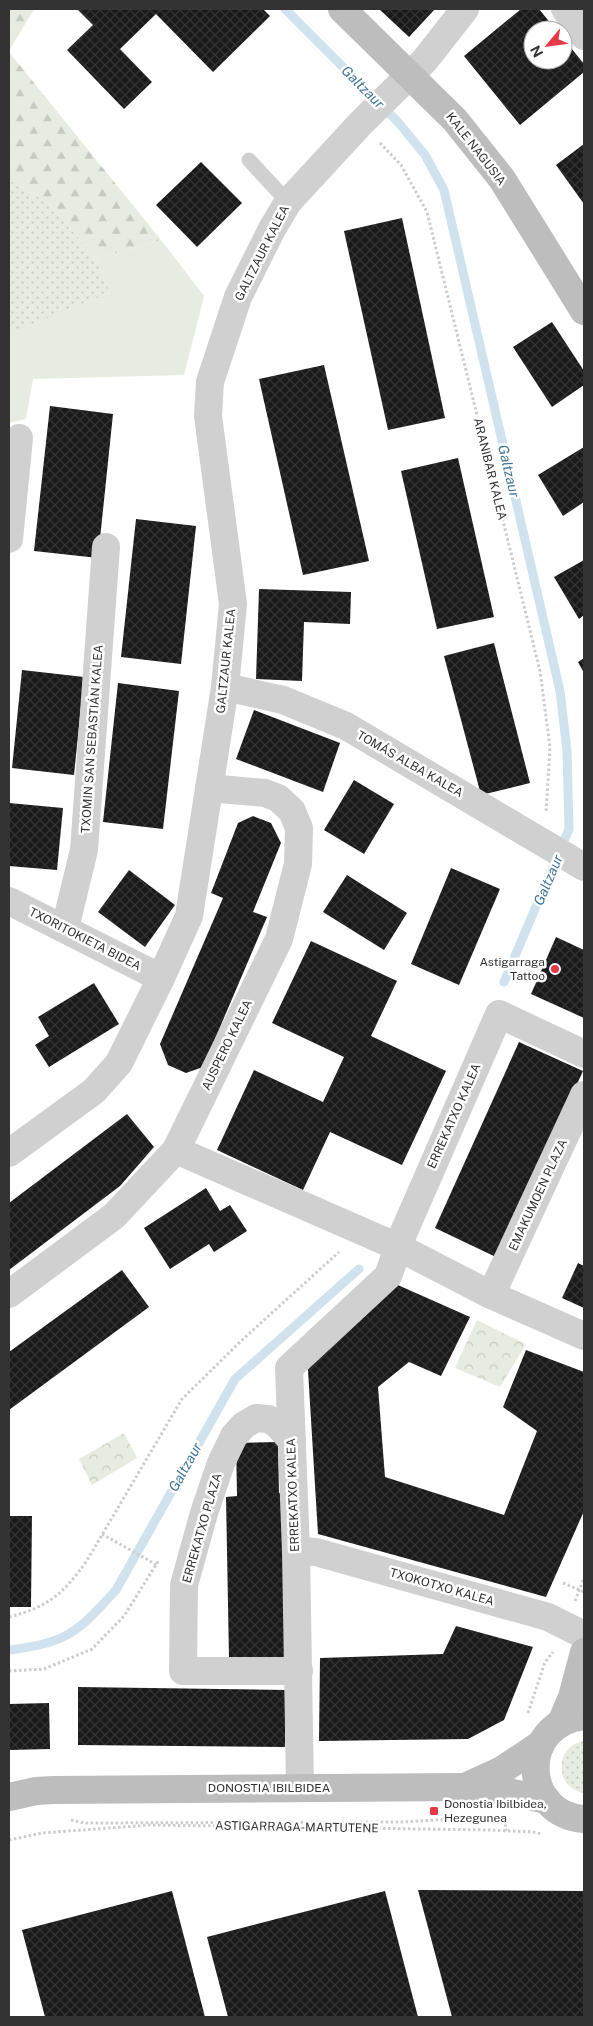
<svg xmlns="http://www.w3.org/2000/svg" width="593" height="2026" font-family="'Public Sans',sans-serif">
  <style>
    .grass { fill: #e6ecdf }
    .forest { fill: url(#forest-firs) }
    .park { fill: url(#park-crowns) }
    .garden { fill: url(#garden-dots) }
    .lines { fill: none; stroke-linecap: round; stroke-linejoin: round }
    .stream { stroke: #cfe2ee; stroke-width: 9 }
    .building { fill: url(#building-cross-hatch) }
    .path { stroke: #cdcdcd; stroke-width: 3; stroke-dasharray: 2.5 2.5; stroke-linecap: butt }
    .lane { stroke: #d0d0d0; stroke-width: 15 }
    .street { stroke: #d0d0d0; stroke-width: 28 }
    .secondary { stroke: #bdbdbd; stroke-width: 28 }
    .poi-dot { fill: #e63946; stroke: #fff; stroke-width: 2 }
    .labels { text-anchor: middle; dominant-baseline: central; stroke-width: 5; stroke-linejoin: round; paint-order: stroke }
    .street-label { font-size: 12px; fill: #333; stroke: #fff }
    .poi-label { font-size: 12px; fill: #333; stroke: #fff; text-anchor: end }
    .water-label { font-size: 14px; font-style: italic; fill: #3f7597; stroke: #fff }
  </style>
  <defs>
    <pattern id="forest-firs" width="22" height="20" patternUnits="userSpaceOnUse" patternTransform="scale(1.25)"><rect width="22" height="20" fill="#e6ecdf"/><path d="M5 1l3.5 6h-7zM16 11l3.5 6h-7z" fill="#c6cbc0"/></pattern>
    <pattern id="park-crowns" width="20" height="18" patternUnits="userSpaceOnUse" patternTransform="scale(1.25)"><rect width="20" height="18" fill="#e6ecdf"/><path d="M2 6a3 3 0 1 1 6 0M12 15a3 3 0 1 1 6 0" fill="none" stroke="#c6cbc0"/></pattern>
    <pattern id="garden-dots" width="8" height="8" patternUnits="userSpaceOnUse" patternTransform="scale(1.25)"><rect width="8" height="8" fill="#e6ecdf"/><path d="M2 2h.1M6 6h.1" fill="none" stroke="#c6cbc0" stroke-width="1.8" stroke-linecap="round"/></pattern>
    <pattern id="building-cross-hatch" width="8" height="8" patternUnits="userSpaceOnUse" patternTransform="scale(1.25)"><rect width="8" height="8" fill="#1a1a1a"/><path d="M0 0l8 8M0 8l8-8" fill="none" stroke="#333"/></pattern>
  </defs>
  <rect width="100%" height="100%" fill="#fff"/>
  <!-- grass -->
  <polygon class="grass" points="161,240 204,296 184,375 33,379 26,419 9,423 9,328 11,331 110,293 96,259"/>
  <!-- forest -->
  <g class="forest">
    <polygon points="9,9 34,9 9,51"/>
    <polygon points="9,52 161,240 96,259 48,203 9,180"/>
  </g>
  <!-- park -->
  <g class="park">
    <polygon points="477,1320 526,1344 500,1387 455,1368"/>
    <polygon points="124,1433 137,1458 92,1485 79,1459"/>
  </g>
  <!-- garden -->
  <g class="garden">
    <polygon points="9,180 48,203 96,259 110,293 11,332 9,328"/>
    <path d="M584 1741V1793C554 1788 554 1746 584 1741Z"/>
  </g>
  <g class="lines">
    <!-- stream -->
    <g class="stream">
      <polyline points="285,9 398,122 425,155 444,190 560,691 567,751 569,829 504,982"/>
      <path d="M9 1650C26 1648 46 1645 63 1637 84 1627 100 1607 116 1590L235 1379 359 1269"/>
    </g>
  </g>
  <!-- building -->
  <g class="building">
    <polygon points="77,9 263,9 270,16 213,72 156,14 120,49 152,82 124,109 67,50 93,25"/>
    <polygon points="379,9 435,9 409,37"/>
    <polygon points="521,9 539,9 556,30 533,30 533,60 563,60 563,38 584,64 584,72 520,125 464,56"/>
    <polygon points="584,144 584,204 556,165"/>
    <polygon points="201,162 242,203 197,247 156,205"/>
    <polygon points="402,218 445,418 388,430 344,231"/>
    <polygon points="552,322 584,371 584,385 552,407 513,347"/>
    <polygon points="324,365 369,561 303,575 259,379"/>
    <polygon points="50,406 113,414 98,558 34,551"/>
    <polygon points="584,447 584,502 563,516 538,475"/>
    <polygon points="458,458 494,617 437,629 401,471"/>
    <polygon points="136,519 196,526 181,664 121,657"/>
    <polygon points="584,560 584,615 579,619 554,577"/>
    <polygon points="259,589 351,592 350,624 304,622 302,681 256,679"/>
    <polygon points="494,643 530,783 481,795 444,656"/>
    <polygon points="584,658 584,673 578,662"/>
    <polygon points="22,670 84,677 74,775 12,768"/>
    <polygon points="118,683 179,691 163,829 103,822"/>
    <polygon points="254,710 340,743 323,792 236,759"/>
    <polygon points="354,780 394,804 364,854 324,830"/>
    <polygon points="9,803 63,808 57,870 9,866"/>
    <polygon points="253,816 271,823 281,843 253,912 267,917 203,1067 186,1073 168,1065 160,1044 223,898 211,893 238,823"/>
    <polygon points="451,868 500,889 459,985 411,964"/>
    <polygon points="129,870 175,905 145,947 98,912"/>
    <polygon points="347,875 407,913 384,950 323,912"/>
    <polygon points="556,937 584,950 584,1018 531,994"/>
    <polygon points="311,941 397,981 371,1036 446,1071 402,1165 330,1132 303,1190 217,1150 254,1070 323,1102 344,1057 272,1023"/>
    <polygon points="94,983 119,1024 49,1067 35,1045 49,1036 38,1017"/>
    <polygon points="519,1042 583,1071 498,1258 435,1228"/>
    <polygon points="127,1114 154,1147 120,1186 9,1270 9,1203"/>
    <polygon points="206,1188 220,1211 230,1205 247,1231 214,1252 209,1244 170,1269 144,1228"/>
    <polygon points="578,1263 584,1266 584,1308 562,1298"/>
    <polygon points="122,1270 149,1307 9,1410 9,1352"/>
    <polygon points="391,1282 470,1317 441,1376 409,1362 378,1387 385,1477 504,1515 537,1431 503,1407 526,1350 584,1372 584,1511 546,1597 318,1534 307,1354"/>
    <polygon points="278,1442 279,1493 289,1493 292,1657 229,1658 226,1497 237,1496 236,1443"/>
    <polygon points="9,1516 32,1516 31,1607 9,1607"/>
    <polygon points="456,1626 533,1647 504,1720 468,1739 319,1741 320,1658 443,1654"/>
    <polygon points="78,1687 285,1690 285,1747 78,1745"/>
    <polygon points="49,1703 50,1749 9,1750 9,1704"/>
    <polygon points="418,1890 584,1891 584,2017 452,2017"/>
    <polygon points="172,1891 205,2017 45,2017 22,1930"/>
    <polygon points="385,1891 418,2017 228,2017 207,1937"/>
  </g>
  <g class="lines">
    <!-- path -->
    <g class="path">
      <polyline points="380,143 401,165 427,212 540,671 550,747 546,813"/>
      <polyline points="102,1534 157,1565"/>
      <polyline points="563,1583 584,1592"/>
      <polyline points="575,1601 584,1578"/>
      <path d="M9 1617C48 1607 63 1594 86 1562L182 1399 241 1341 339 1252"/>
      <polyline points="9,1671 44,1669 92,1649 124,1616 159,1560"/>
      <polyline points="528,1713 545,1662 553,1652"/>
      <polyline points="505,1819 506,1831"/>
      <polyline points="71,1820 84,1823 403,1822 469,1818"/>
      <polyline points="9,1840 42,1833 150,1825 489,1830 533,1832 542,1834"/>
    </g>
    <!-- lane -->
    <polyline class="lane" points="249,160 288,202"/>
    <!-- street -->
    <g class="street">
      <polyline points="565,9 584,36"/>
      <polyline points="9,539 19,438"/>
      <polyline points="225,687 283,700 346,726 584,867"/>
      <polyline points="9,901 161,978"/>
      <polyline points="65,928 84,850 106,547"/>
      <polyline points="176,1150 398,1247 491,1295 584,1336"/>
      <polyline points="9,1153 94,1091 119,1063 161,978 189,916 225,687 233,604 208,416 210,382 238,297 272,229 288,202 361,123 425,60 465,9"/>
      <polyline points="9,1294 114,1216 176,1150 279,939 298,864 299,828 292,811 278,798 265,793 209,788"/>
      <polyline points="491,1295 584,1095"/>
      <polyline points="292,1441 277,1424 268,1419 256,1418 244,1425 234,1436 221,1463 204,1513 184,1585 183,1671 299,1671"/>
      <polyline points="296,1551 316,1552 548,1617 584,1635"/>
      <polyline points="300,1788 296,1551 289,1368 388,1276 403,1234 499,1014 584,1054"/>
    </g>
    <!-- secondary -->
    <g class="secondary">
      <polyline points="342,9 455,120 502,179 584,311"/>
      <path d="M584 1716C519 1723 520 1814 584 1819"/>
      <polyline points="561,1723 572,1697 584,1652"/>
      <polyline points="467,1786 502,1770 541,1744"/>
      <polyline points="9,1797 36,1791 53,1790 463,1787 503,1791 547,1800"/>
    </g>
  </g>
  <!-- markers -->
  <g class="poi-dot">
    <circle cx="555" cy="969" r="5"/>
    <rect x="429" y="1806" width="10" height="10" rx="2.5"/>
  </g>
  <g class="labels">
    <!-- street labels -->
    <g class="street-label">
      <text transform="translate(476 149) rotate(52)">KALE NAGUSIA</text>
      <text transform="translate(262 253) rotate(-63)">GALTZAUR KALEA</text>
      <text transform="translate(490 469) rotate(76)">ARANIBAR KALEA</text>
      <text transform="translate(226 661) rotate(-84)">GALTZAUR KALEA</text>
      <text transform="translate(92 739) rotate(-86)">TXOMIN SAN SEBASTIÁN KALEA</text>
      <text transform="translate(410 764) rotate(30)">TOMÁS ALBA KALEA</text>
      <text transform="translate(85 939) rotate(27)">TXORITOKIETA BIDEA</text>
      <text transform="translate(227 1045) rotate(-64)">AUSPERO KALEA</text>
      <text transform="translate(454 1116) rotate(-66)">ERREKATXO KALEA</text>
      <text transform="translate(538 1195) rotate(-65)">EMAKUMOEN PLAZA</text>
      <text transform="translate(293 1495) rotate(-92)">ERREKATXO KALEA</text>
      <text transform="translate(202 1528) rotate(-74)">ERREKATXO PLAZA</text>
      <text transform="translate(442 1587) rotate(16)">TXOKOTXO KALEA</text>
      <text x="269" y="1788">DONOSTIA IBILBIDEA</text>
      <text transform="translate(297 1827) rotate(1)">ASTIGARRAGA-MARTUTENE</text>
    </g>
    <!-- poi labels -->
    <g class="poi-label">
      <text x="545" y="962">Astigarraga<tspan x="545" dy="14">Tattoo</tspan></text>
      <text x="444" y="1804" text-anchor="start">Donostia Ibilbidea,<tspan x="444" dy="14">Hezegunea</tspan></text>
    </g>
    <!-- water labels -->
    <g class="water-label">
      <text transform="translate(363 87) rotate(45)">Galtzaur</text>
      <text transform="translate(509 471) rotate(77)">Galtzaur</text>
      <text transform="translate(548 880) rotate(-67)">Galtzaur</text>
      <text transform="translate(185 1467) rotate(-61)">Galtzaur</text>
    </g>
  </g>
  <!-- border -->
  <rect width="593" height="2026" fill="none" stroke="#333333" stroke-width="20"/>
  <!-- north arrow -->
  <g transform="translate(548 45) rotate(241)"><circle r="24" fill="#ffffff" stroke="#adadad"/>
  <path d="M0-4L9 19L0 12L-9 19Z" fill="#e63946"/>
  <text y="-8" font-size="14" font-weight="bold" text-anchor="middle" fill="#333333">N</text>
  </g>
</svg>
